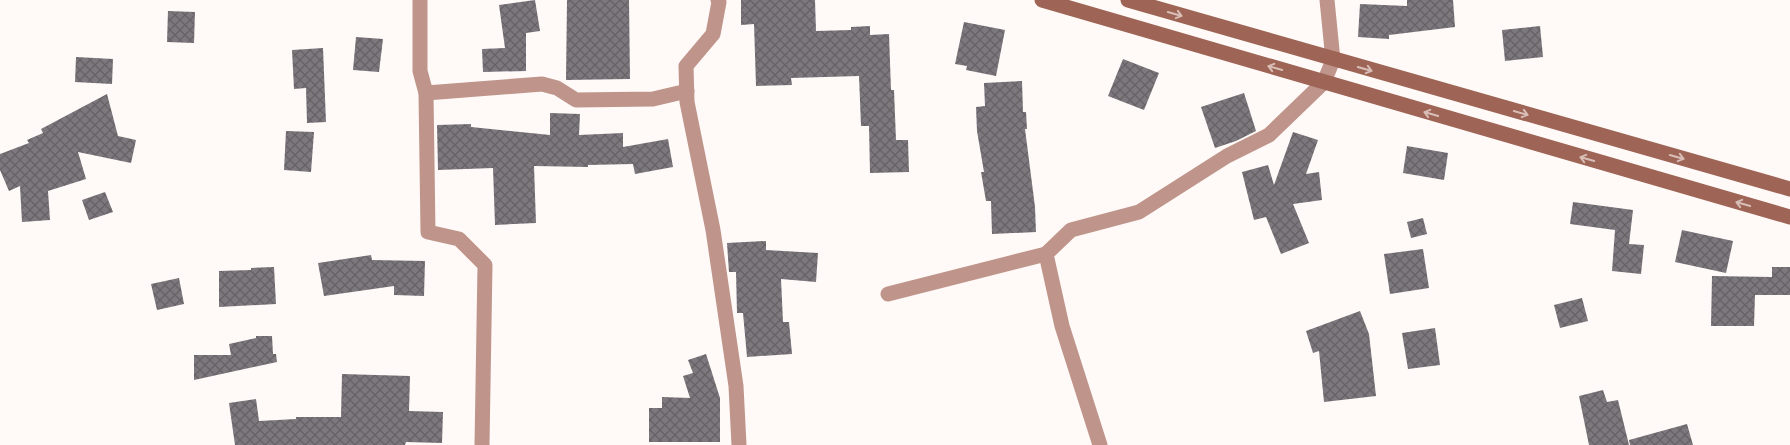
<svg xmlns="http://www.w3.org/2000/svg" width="1790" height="445" font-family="'Crimson Pro',serif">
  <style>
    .building { fill: url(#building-cross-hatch) }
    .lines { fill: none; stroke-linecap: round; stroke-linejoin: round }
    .street { stroke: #bf958b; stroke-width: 15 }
    .secondary { stroke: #9e6455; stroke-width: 15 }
    .oneway { stroke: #d8beb7 }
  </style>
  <defs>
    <pattern id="building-cross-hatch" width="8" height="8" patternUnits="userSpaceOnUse" patternTransform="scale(1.25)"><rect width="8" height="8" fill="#7d787d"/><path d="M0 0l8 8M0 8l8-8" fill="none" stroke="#656165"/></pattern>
  </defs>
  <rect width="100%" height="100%" fill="#fffaf8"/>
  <!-- building -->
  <g class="building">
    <polygon points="535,0 540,31 526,33 526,71 483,72 482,49 505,48 499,5"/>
    <polygon points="567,0 629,0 630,79 566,80"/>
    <polygon points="741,0 815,0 816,31 851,30 851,27 870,26 870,35 889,34 891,90 894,90 896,140 908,140 909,172 870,173 869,126 861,126 859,76 791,78 792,85 756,86 754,24 741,25"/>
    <polygon points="1407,0 1453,0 1455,27 1389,35 1389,39 1358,37 1360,4 1407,6"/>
    <polygon points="168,11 195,12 194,43 167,42"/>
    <polygon points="964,22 1005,30 996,76 966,70 967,66 955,64"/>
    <polygon points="1540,26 1543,57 1505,61 1502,30"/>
    <polygon points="356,37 383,39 379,72 353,70"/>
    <polygon points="323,48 326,122 307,123 306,88 294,89 292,50"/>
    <polygon points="76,57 113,59 112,84 75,82"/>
    <polygon points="1123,59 1159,73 1144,110 1108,96"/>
    <polygon points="1022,81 1023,112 1026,112 1027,129 1025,129 1035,207 1036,232 992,234 991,201 986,201 981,172 984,172 977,131 976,107 985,106 984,83"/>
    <polygon points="1244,93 1256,131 1236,141 1215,148 1201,107"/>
    <polygon points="107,94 118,136 136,140 131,163 78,152 86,179 48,191 50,220 22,222 20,186 9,191 0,170 0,154 29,143 27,140 43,133 41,129"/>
    <polygon points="550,113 580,114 579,135 623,133 623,147 668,139 673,167 635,174 633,164 588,165 588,167 534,166 536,223 495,225 493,168 438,170 437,125 471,124 471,127 550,135"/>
    <polygon points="286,131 314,132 311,172 284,170"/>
    <polygon points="1293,132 1318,140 1306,174 1319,172 1322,200 1293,204 1309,243 1281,254 1266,217 1254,220 1242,172 1268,165 1274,185"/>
    <polygon points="1407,146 1448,153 1444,180 1403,173"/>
    <polygon points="105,192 113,212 89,220 82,200"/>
    <polygon points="1573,202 1633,210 1629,244 1644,245 1641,274 1612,271 1615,230 1570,224"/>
    <polygon points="1423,218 1427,234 1411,238 1407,222"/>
    <polygon points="1682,230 1733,241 1726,273 1675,262"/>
    <polygon points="766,241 766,250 818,253 816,282 781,279 783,322 789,322 792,354 747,357 743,313 737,313 736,272 729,272 727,243"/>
    <polygon points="1423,249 1429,288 1390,294 1384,254"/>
    <polygon points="371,255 372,260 425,261 424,296 394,295 394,286 324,296 318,263"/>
    <polygon points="274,267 276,304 219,307 219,271 251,270 251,268"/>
    <polygon points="1772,267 1790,267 1790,295 1755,295 1754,326 1711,326 1712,276 1772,277"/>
    <polygon points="179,278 184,304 157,310 151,284"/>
    <polygon points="1582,298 1588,321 1560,328 1554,305"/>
    <polygon points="1360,311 1369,334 1376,396 1324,402 1319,351 1313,353 1306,331"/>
    <polygon points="1435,328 1440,365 1408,369 1402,333"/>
    <polygon points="256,336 272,336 273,354 276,354 277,362 194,380 194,355 231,355 229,344 256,338"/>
    <polygon points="706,354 720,398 720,442 649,442 649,408 662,408 662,397 690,398 683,376 693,373 688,360"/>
    <polygon points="342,374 410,376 409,411 443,412 442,443 406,442 405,445 235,445 229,403 256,399 259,421 296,419 296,417 341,417"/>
    <polygon points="1603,390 1607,402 1618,400 1629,445 1589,445 1579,396"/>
    <polygon points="1687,424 1693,445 1630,445 1629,440"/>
  </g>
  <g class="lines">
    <!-- street -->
    <g class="street">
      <polyline points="420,0 420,71 426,93 428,232 459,239 485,265 482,445"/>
      <polyline points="718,0 719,2 713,34 686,66 687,102 713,230 736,386 739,445"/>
      <polyline points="426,93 542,84 557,88 576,100 653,99 687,91"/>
      <polyline points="888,294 1046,254"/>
      <polyline points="1100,445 1062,326 1046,254 1071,230 1139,212 1227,156 1269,135 1324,82 1333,60 1327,0"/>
    </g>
    <!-- secondary -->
    <g class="secondary">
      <polyline points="1042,0 1790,217"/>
      <polyline points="1128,0 1790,189"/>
    </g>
  </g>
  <!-- one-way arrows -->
  <defs><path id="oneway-shaft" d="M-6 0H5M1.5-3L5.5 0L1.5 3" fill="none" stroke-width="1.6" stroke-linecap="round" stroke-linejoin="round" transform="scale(1.25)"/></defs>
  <g class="oneway">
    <use href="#oneway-shaft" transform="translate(1175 14) rotate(16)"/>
    <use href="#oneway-shaft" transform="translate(1275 68) rotate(-164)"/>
    <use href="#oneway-shaft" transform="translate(1365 69) rotate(16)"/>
    <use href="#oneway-shaft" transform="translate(1521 113) rotate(16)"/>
    <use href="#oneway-shaft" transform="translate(1431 114) rotate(-164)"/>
    <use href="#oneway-shaft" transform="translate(1677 157) rotate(16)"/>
    <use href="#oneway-shaft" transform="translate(1587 159) rotate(-164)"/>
    <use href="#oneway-shaft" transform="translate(1743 204) rotate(-164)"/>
  </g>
</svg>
